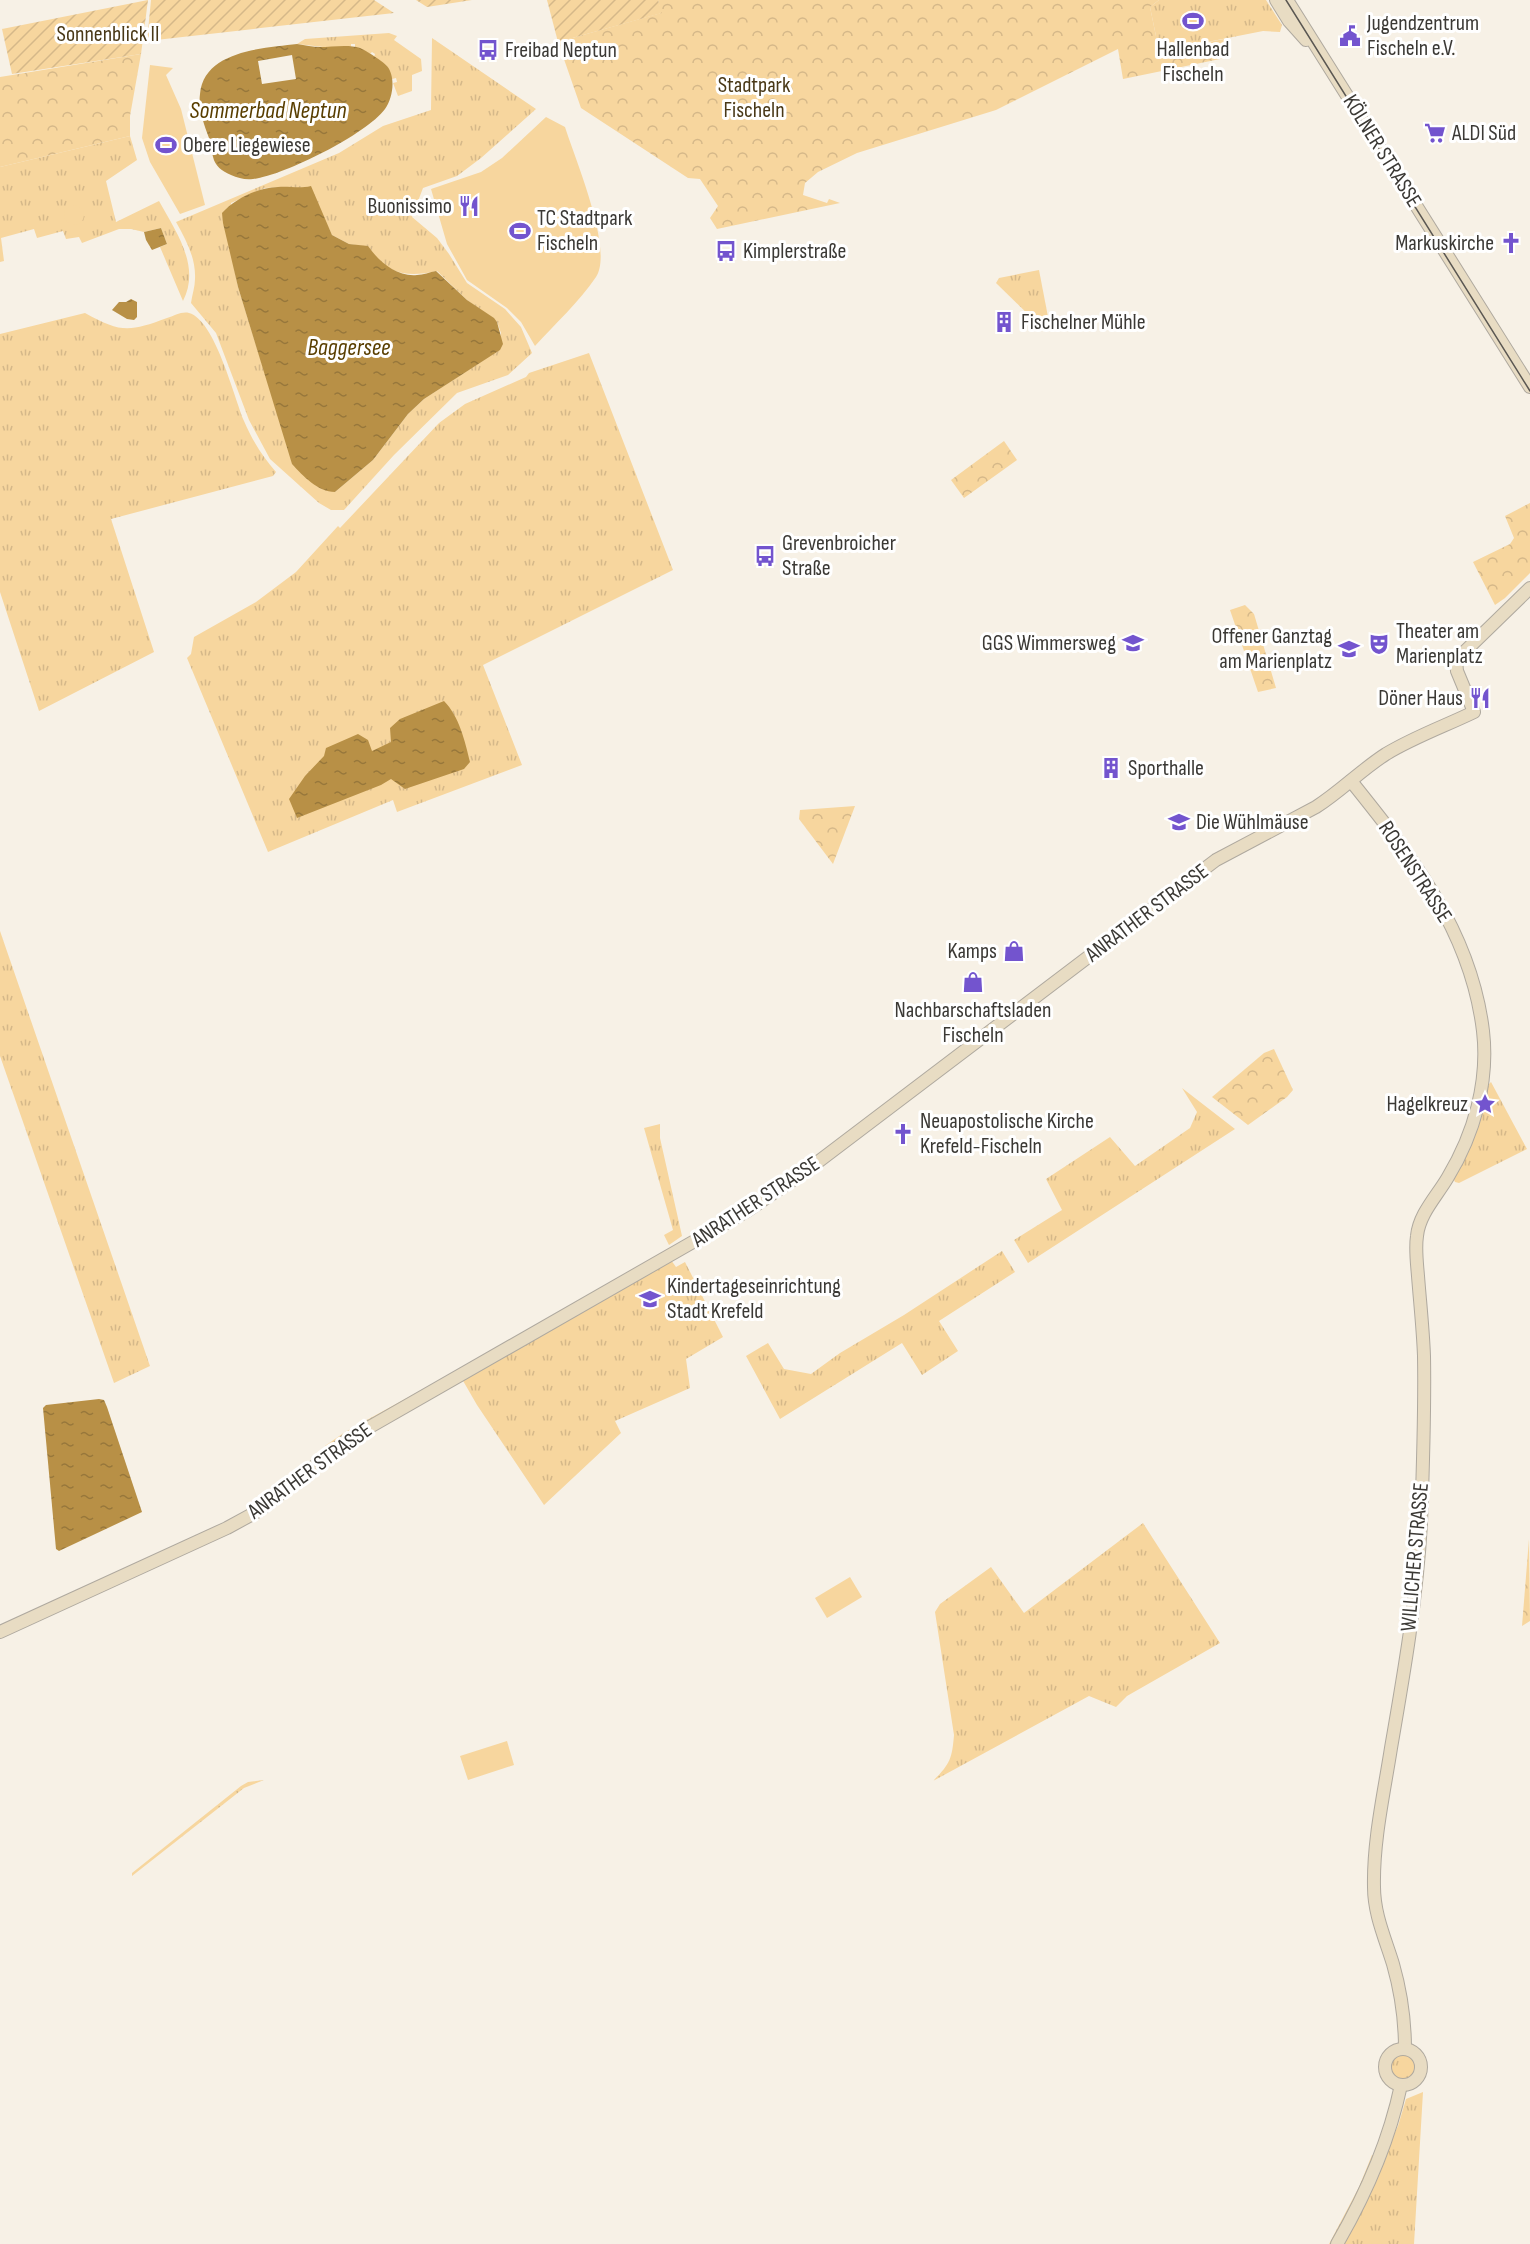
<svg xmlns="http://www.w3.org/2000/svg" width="1530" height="2244" font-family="'Sofia Sans Condensed',sans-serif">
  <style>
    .grass { fill: url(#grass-tufts); fill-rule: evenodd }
    .park { fill: url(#park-crowns) }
    .garden { fill: url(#garden-furrows) }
    .pitch { fill: #f7d69e }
    .water { fill: url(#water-ripples) }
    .pier { fill: #f7f1e6 }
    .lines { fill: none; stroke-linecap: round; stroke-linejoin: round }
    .secondary-casing { stroke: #afa99f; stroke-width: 14 }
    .secondary { stroke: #e8dcc3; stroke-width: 12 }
    .tram { stroke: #5a5752; stroke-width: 1.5 }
    .labels { text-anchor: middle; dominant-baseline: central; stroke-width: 6; stroke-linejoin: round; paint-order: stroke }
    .poi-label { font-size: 22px; fill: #3b3935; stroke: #fff; text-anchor: start }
    .park-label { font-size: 22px; fill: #493817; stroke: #fff }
    .street-label { font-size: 22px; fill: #3b3935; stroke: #fff }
    .water-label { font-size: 24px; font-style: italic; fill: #593e00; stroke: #fff }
  </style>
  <defs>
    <pattern id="grass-tufts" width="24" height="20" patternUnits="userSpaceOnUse" patternTransform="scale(1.5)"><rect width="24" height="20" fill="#f7d69e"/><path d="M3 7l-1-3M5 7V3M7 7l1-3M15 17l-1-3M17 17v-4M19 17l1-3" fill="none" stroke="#d5b889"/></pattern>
    <pattern id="park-crowns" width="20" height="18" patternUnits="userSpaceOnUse" patternTransform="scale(1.5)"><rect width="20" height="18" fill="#f7d69e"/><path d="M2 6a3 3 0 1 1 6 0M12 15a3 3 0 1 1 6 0" fill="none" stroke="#d5b889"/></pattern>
    <pattern id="garden-furrows" width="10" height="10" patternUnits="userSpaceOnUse" patternTransform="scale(1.5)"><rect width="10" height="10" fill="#f7d69e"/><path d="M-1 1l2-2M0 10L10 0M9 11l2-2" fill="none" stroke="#d5b889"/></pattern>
    <pattern id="water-ripples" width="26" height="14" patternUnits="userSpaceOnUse" patternTransform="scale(1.5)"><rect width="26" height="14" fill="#b89046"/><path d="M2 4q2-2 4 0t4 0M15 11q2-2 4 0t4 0" fill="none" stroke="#97773b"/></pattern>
  </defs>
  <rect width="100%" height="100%" fill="#f7f1e6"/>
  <!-- grass -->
  <g class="grass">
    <polygon points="1159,0 1266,0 1282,25 1280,32 1263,31 1167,50 1158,46 1150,7"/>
    <polygon points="389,33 397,36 394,40 421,59 422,71 412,75 412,91 398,96 393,83 397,82 396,78 392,79 387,66 374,57 375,54 372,52 370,54 359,48 355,47 355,44 351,44 351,47 323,47 297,44 305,39"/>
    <path d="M432 38 536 109 481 158 457 176 423 188 412 217 437 238 449 254 467 283 505 309 521 327 532 353 508 375 457 393 394 455 344 510H331L319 503 270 459 249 420 216 333 191 303C192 295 195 287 195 279 196 258 186 240 176 222L339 153 383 126 431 110ZM281 187 300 189 321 212 332 235 349 244 368 247C387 274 406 278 437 271L467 300 497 322 501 333 499 350 424 399 408 414 373 460 335 492 275 406 238 287 234 268 231 203 265 188Z"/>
    <path d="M130 136 137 160 106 181 116 222 159 201C176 232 201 266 183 301L160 247 167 244 161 228 144 232 131 229H119L82 243 79 237 66 239 63 231 37 238 34 229 1 238 4 261 0 262V167Z"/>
    <polygon points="1039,270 1049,322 1039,325 996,283 999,278"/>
    <path d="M85 313C121 333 129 332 167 318 174 316 182 311 189 313 215 320 234 397 244 421 252 440 263 457 276 472L273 476 111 519 154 652 39 711 0 592V334Z"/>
    <polygon points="589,353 673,570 483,665 522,765 397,812 393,800 268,852 187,658 191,654 194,637 256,602 296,572 338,526 340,528 439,423 465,404 526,377 529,373"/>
    <polygon points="0,931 150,1366 114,1383 0,1056"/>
    <polygon points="1491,1082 1527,1149 1459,1183 1455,1182 1453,1178 1487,1086"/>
    <polygon points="1182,1088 1235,1129 1028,1263 1014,1240 1062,1210 1046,1179 1110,1137 1135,1166 1190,1128 1197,1112"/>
    <polygon points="660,1124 660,1138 682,1236 669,1245 664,1235 673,1230 644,1128"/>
    <polygon points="1002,1251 1015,1272 939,1321 958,1351 922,1375 902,1343 780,1419 746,1356 768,1343 784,1369 811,1374 840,1353 904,1315"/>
    <polygon points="671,1260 676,1267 685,1262 723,1337 686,1359 690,1388 615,1421 621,1433 544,1505 477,1405 462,1379"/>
    <polygon points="496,1349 328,1450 325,1446 345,1432"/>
    <path d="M1143 1523 1220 1643 1127 1696 1116 1707 1089 1696 933 1781C950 1764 952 1759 954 1735L935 1612 940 1604 991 1567 1024 1613Z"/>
    <polygon points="264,1780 244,1788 132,1876 132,1873 241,1786 248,1782"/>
    <circle cx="1403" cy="2067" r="14"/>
    <polygon points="1423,2092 1414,2244 1342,2244 1398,2126 1406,2099"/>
    <polygon points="1372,2155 1377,2155 1333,2244 1329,2244 1359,2187"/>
  </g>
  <!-- park -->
  <g class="park">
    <polygon points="658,0 1159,0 1150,7 1158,46 1167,50 1224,39 1225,58 1123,79 1118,49 996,110 857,153 818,172 805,183 803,195 827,203 829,199 840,203 717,229 710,218 718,206 700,179 688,178 581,108 558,42 661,13"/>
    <polygon points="141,54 130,116 130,136 0,167 0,77"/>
    <polygon points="1004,441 1017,460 964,498 951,480"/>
    <polygon points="1530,503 1530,573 1505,598 1495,605 1473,562 1510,544 1514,538 1505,516"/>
    <polygon points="1245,605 1254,614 1276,688 1258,692 1230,610"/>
    <polygon points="855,806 833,864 799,819 800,810"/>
    <polygon points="1274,1049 1293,1090 1287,1097 1248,1125 1212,1097 1264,1053"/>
    <polygon points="1529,1539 1530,1621 1522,1626"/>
  </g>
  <!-- garden -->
  <g class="garden">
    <polygon points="148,0 141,54 12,74 2,29"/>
    <polygon points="151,0 374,0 394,13 147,41"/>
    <polygon points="416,0 472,0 427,7"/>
    <polygon points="547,0 658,0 662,13 558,42"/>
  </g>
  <!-- pitch -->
  <g class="pitch">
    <polygon points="150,65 173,68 166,75 181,109 205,205 180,214 150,162 142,138"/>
    <path d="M546 117 565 127C575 159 614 250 596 277 579 302 555 324 535 346L521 322 507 308 467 280 447 244 431 189 481 172 502 158Z"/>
    <circle cx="74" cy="215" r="10"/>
    <polygon points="850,1577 862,1597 827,1618 815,1598"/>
    <polygon points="507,1741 514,1765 468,1780 460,1756"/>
  </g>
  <!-- water -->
  <g class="water">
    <path d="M297 44C305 45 313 47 320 47 331 47 349 44 360 48 365 50 384 62 387 66 396 77 393 98 385 109 367 134 283 176 253 179 245 180 238 178 231 175 210 166 214 156 209 138 204 125 198 108 200 94 204 50 265 48 297 44Z"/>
    <path d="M311 186 332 235 349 244 368 246C379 262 397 277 417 275 423 275 430 272 436 271L467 300 494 318 497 322 503 344 500 350 424 399 408 414 373 460 335 492C318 492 303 476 292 464L238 287 223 223 222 213C236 198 257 188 278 187 290 186 299 189 311 186Z"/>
    <polygon points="161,228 167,244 152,250 146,240 144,232"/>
    <polygon points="131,299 137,302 137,317 134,320 127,319 112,310 119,302 126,302"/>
    <path d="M444 701C459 716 465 741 470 762L464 769 405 789 391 779 381 785 297 818 289 799 305 776 324 756 326 748 358 734 368 740 372 751 391 742 390 728 400 719Z"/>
    <polygon points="99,1399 104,1400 107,1407 142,1512 59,1551 56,1549 43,1408 46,1405"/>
  </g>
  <!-- pier -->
  <polygon class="pier" points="292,55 296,79 262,84 258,61"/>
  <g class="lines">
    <defs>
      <g id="secondary">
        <polyline points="1276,0 1289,21 1306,40"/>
        <polyline points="1287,0 1530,387"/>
        <path d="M1351 781C1412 857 1471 931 1483 1031 1489 1082 1474 1134 1448 1177 1437 1196 1419 1214 1417 1236 1415 1249 1417 1263 1418 1276 1420 1302 1423 1329 1424 1356 1425 1411 1423 1468 1421 1523 1417 1598 1404 1673 1391 1748 1384 1793 1373 1841 1374 1887 1374 1914 1385 1938 1393 1964 1401 1992 1405 2020 1405 2049"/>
        <path d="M0 1632 227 1528 260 1510 347 1440 747 1211 806 1171 1216 860 1316 807C1341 791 1361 770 1386 754 1414 737 1445 726 1474 712L1457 671 1456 660 1530 588"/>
        <circle cx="1403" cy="2067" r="18"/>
        <path d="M1337 2244C1366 2194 1389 2142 1401 2085"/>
      </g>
    </defs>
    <!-- secondary casing -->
    <use href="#secondary" class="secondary-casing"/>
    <!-- secondary -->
    <use href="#secondary" class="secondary"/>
    <!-- tram -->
    <polyline class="tram" points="1286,0 1530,391"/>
  </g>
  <!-- icons -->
  <defs>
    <symbol id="stadium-bare" viewBox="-9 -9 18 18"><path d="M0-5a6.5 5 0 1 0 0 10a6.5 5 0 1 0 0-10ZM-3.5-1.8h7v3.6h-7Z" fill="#7354ce" stroke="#fff" stroke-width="2.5" paint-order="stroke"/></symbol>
    <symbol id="civic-bare" viewBox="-9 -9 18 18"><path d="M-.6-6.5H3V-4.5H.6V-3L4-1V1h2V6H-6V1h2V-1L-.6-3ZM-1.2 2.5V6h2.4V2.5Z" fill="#7354ce" stroke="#fff" stroke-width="2.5" paint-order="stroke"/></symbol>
    <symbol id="bus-bare" viewBox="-9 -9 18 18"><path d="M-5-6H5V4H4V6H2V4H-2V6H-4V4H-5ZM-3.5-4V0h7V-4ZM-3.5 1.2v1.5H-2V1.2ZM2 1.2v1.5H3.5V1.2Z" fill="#7354ce" stroke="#fff" stroke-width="2.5" paint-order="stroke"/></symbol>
    <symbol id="supermarket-bare" viewBox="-9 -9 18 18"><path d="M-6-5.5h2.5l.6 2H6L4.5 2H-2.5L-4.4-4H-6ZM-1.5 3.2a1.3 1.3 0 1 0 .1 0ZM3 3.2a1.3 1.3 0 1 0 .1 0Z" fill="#7354ce" stroke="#fff" stroke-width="2.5" paint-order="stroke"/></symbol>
    <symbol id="restaurant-bare" viewBox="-9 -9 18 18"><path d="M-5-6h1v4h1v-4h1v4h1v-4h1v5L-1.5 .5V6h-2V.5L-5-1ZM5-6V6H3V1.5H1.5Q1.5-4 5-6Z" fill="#7354ce" stroke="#fff" stroke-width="2.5" paint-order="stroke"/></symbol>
    <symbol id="church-bare" viewBox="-9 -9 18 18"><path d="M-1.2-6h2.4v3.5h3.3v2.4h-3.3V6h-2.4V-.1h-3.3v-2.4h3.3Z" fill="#7354ce" stroke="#fff" stroke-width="2.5" paint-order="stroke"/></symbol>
    <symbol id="building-bare" viewBox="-9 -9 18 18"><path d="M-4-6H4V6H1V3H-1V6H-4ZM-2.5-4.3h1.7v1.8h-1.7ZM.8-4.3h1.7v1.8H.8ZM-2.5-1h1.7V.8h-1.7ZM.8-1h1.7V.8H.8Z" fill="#7354ce" stroke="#fff" stroke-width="2.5" paint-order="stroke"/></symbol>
    <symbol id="school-bare" viewBox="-9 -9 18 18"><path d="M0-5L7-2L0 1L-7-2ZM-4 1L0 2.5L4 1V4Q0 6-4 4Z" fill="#7354ce" stroke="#fff" stroke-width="2.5" paint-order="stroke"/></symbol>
    <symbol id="theatre-bare" viewBox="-9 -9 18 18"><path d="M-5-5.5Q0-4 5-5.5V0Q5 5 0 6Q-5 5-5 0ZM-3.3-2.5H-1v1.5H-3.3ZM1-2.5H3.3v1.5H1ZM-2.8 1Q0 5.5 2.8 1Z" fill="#7354ce" stroke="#fff" stroke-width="2.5" paint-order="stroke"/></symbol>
    <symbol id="shop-bare" viewBox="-9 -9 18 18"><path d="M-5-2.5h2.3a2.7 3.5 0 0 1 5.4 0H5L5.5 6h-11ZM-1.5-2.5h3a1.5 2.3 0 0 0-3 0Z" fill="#7354ce" stroke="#fff" stroke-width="2.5" paint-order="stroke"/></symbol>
    <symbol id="sight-bare" viewBox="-9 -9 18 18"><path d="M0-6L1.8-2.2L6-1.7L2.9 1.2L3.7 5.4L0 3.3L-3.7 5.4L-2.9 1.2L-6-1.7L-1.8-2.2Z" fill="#7354ce" stroke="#fff" stroke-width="2.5" paint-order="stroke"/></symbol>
  </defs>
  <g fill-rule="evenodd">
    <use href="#stadium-bare" x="1178" y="6" width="30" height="30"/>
    <use href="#civic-bare" x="1335" y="21" width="30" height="30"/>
    <use href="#bus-bare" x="473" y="35" width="30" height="30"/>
    <use href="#supermarket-bare" x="1420" y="118" width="30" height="30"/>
    <use href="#stadium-bare" x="151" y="130" width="30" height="30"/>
    <use href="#restaurant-bare" x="454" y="191" width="30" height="30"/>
    <use href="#stadium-bare" x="505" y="216" width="30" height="30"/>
    <use href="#church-bare" x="1496" y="228" width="30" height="30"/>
    <use href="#bus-bare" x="711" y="236" width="30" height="30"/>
    <use href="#building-bare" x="989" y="307" width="30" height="30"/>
    <use href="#bus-bare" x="750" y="541" width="30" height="30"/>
    <use href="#school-bare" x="1118" y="628" width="30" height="30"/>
    <use href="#theatre-bare" x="1364" y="629" width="30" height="30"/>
    <use href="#school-bare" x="1334" y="634" width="30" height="30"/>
    <use href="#restaurant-bare" x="1465" y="683" width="30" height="30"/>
    <use href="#building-bare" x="1096" y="753" width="30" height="30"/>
    <use href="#school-bare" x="1164" y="807" width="30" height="30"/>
    <use href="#shop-bare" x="999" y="936" width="30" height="30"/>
    <use href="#shop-bare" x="958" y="967" width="30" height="30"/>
    <use href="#sight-bare" x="1470" y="1089" width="30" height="30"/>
    <use href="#church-bare" x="888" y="1119" width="30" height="30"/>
    <use href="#school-bare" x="635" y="1284" width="30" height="30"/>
  </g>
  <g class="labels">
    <!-- poi labels -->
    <g class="poi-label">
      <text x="1367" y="23">Jugendzentrum<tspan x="1367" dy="25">Fischeln e.V.</tspan></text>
      <text x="1193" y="49" text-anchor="middle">Hallenbad<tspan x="1193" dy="25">Fischeln</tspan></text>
      <text x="505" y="50">Freibad Neptun</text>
      <text x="1452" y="133">ALDI Süd</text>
      <text x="183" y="145">Obere Liegewiese</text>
      <text x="452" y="206" text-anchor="end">Buonissimo</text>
      <text x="537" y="218">TC Stadtpark<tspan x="537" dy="25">Fischeln</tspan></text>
      <text x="1494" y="243" text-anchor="end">Markuskirche</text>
      <text x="743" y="251">Kimplerstraße</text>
      <text x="1021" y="322">Fischelner Mühle</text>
      <text x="782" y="543">Grevenbroicher<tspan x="782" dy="25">Straße</tspan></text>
      <text x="1396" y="631">Theater am<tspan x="1396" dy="25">Marienplatz</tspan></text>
      <text x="1332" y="636" text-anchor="end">Offener Ganztag<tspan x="1332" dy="25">am Marienplatz</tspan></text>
      <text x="1116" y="643" text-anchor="end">GGS Wimmersweg</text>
      <text x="1463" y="698" text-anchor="end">Döner Haus</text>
      <text x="1128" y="768">Sporthalle</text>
      <text x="1196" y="822">Die Wühlmäuse</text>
      <text x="997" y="951" text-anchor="end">Kamps</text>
      <text x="973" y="1010" text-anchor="middle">Nachbarschaftsladen<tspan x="973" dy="25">Fischeln</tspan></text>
      <text x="1468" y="1104" text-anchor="end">Hagelkreuz</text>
      <text x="920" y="1121">Neuapostolische Kirche<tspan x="920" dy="25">Krefeld-Fischeln</tspan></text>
      <text x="667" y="1286">Kindertageseinrichtung<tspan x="667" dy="25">Stadt Krefeld</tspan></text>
    </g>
    <!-- park labels -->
    <g class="park-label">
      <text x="108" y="34">Sonnenblick II</text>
      <text x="754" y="85">Stadtpark<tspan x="754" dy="25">Fischeln</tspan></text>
    </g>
    <!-- street labels -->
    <g class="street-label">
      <text transform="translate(1382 151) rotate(58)">KÖLNER STRASSE</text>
      <text transform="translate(1415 872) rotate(57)">ROSENSTRASSE</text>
      <text transform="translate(1147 913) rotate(-37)">ANRATHER STRASSE</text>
      <text transform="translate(756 1202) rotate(-33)">ANRATHER STRASSE</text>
      <text transform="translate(310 1471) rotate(-36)">ANRATHER STRASSE</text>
      <text transform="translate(1415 1557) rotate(-85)">WILLICHER STRASSE</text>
    </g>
    <!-- water labels -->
    <g class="water-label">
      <text x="268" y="110">Sommerbad Neptun</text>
      <text x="349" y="347">Baggersee</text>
    </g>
  </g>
</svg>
